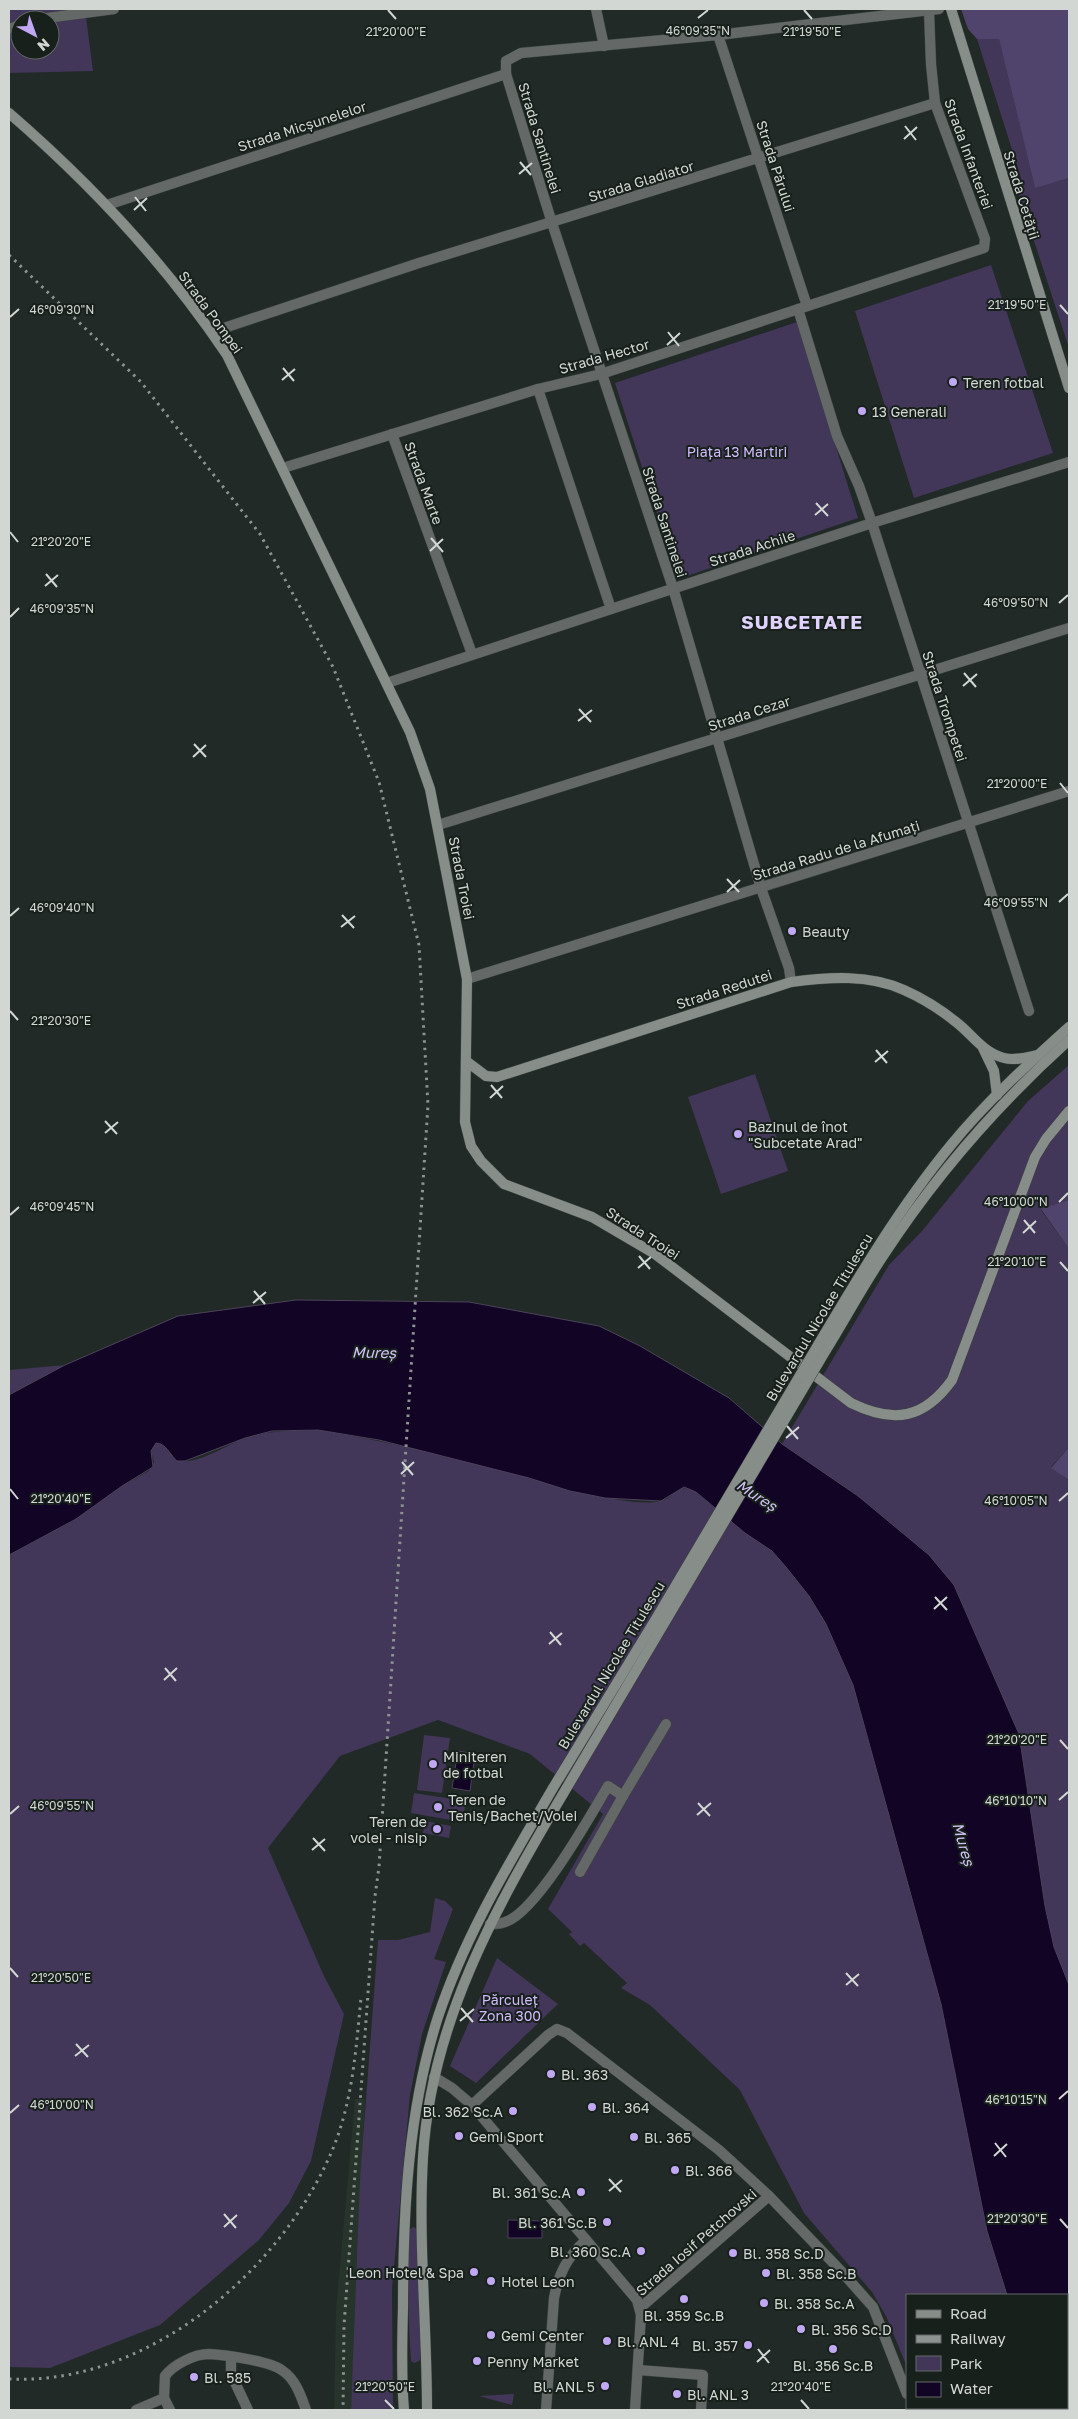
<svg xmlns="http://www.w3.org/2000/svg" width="1078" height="2419" font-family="'Golos Text',sans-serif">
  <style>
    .built { fill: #26342c }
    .green { fill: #423659; fill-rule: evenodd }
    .forest { fill: #51446c }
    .water { fill: #120425; stroke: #4c435a }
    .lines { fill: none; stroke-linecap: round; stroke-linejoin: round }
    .street-casing { stroke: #3d4642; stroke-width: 11 }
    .secondary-casing { stroke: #3d4642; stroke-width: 11 }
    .street { stroke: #646967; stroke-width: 10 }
    .secondary { stroke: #878e8a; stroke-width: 10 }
    .rail { stroke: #8d9390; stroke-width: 3; stroke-dasharray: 2.5 5; stroke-linecap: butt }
    .secondary-bridge-casing { stroke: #3d4642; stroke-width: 11; stroke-linecap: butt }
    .secondary-bridge { stroke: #878e8a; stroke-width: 10 }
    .ticks { fill: none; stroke: #d2d7d4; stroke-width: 2 }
    .poi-dot { fill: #c1a8f3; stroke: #18201c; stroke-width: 2 }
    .labels { text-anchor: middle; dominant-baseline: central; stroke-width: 4; stroke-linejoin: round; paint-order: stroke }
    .street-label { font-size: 14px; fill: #d2d7d4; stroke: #18201c }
    .poi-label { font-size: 14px; fill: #d2d7d4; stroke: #18201c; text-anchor: start }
    .park-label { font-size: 14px; fill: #d1bbff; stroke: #18201c }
    .water-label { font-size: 15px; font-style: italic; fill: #d3c2f8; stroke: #18201c }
    .district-label { font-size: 19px; font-weight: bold; letter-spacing: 1px; fill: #dfd2fd; stroke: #18201c }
    .ticks-label { font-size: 12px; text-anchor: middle; fill: #d2d7d4; stroke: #18201c; stroke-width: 4; stroke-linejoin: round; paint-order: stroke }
  </style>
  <rect width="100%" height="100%" fill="#212a26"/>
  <!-- built -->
  <polygon class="built" points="355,2099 365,2099 351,2410 334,2410 336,2310"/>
  <!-- green -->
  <g class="green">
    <path d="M9 9H85L93 71 9 73ZM20 20H50V50H20Z"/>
    <polygon points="999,38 1035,187 1069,178 1069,348 1018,192 1021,178 977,39"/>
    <polygon points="991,265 1053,453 914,498 855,311"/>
    <polygon points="797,322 858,518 678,579 615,383"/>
    <polygon points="1069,1065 1069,1200 1041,1210 1069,1249 1069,1447 1051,1467 1069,1480 1069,1985 1054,1947 1045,1906 1019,1734 929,1555 858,1496 782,1444 889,1265 922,1231 1028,1101"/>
    <polygon points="755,1074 788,1171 721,1194 688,1097"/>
    <polygon points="65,1365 9,1395 9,1370"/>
    <path d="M318 1430C389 1442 460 1457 529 1478 554 1485 577 1493 603 1497 620 1500 643 1505 660 1501 677 1498 673 1481 696 1492L745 1533 772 1551 786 1567 809 1596 826 1624 853 1685 941 2004 987 2231 1007 2295H907V2367L886 2316 872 2292 804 2213 740 2090 650 2005 621 1988 627 1983 584 1943 580 1946 569 1934 572 1932 548 1909 603 1814 530 1754 438 1720 340 1756 268 1848 324 1976 344 2014 311 2161 289 2203 259 2240 160 2325 50 2368 9 2367V1555L76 1519 122 1486 149 1471 154 1462 151 1451 156 1443C168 1443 170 1459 183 1461 200 1463 229 1444 245 1438 269 1430 293 1431 318 1430Z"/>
    <polygon points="424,1735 450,1738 442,1793 417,1790"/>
    <polygon points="414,1793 466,1801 462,1822 411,1813"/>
    <polygon points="425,1821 451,1826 449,1838 423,1833"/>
    <polygon points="435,1898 445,1901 453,1909 434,1959 446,1962 422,2034 410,2095 392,2289 393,2410 351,2410 360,2179 378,1940 398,1940 430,1932"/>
    <polygon points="497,1958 558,2004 476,2083 450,2066"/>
    <path d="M413 2227 417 2229 421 2299 420 2360 415 2363 411 2361C408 2319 407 2272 409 2230Z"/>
    <polygon points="514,2394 512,2405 479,2396"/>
    <polygon points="926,2408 1047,2408 1048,2410 927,2410"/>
  </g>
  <!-- forest -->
  <g class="forest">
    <polygon points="961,9 1069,9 1069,178 1035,188 999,39 977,39 968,29"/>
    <polygon points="1069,1200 1069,1249 1041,1209"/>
    <polygon points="1069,1447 1069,1480 1051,1468"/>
  </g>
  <!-- water -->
  <g class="water">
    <path d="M296 1300 469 1302 599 1326 640 1346 729 1398 782 1444 858 1496 929 1555 954 1585 1019 1734 1045 1906 1054 1947 1069 1985V2410H1048L1047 2408H1067V2295H1007L987 2231 941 2004 853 1685 826 1624 809 1596 786 1567 772 1551 745 1533 696 1492 684 1487 661 1501 605 1498 570 1491 529 1478 379 1440 318 1430 272 1431 245 1438 185 1461H177C170 1455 166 1443 156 1443L151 1451 153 1467 122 1486 76 1519 9 1555V1395L65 1365 178 1316Z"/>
    <polygon points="458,1751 475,1754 470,1791 452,1788"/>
    <polygon points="508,2220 542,2221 542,2238 508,2238"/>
  </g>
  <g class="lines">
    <defs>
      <g id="street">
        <polyline points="596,9 604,46"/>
        <polyline points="32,20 114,9"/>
        <polyline points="9,29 20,25"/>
        <polyline points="718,35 807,306"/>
        <polyline points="107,205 506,74"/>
        <polyline points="798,309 837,436 859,486 872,523 1029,1011"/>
        <polyline points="212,332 419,263 935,103"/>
        <polyline points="538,389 611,609"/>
        <polyline points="392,434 472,654"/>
        <polyline points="283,468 538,389 601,374 984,248 985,239 935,103 931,64 929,11"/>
        <polyline points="387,683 872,523 1069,462"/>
        <polyline points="438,825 1069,628"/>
        <polyline points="467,979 1069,791"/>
        <polyline points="791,982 789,968 761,888 673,588 552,223 506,74 506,61 521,53 718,35 939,9"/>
        <polyline points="623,1796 666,1724"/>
        <path d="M490 1924C495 1924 501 1924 505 1922 536 1913 591 1815 608 1786L623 1796 580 1872"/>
        <polyline points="434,2077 452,2088 472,2105 637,2300 641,2315 635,2410"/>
        <polyline points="472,2105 548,2035 557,2029 567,2033 719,2150 769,2196 841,2271 873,2307 907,2394"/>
        <polyline points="640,2308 769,2196"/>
        <polyline points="231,2358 231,2374 248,2410"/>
        <polyline points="638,2370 703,2375 701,2410"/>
        <polyline points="913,2408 914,2410"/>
        <polyline points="136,2410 164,2398"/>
        <path d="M170 2410 164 2398 165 2376C173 2365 194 2354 209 2354 225 2355 271 2361 283 2371 296 2380 301 2396 306 2410"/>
        <path d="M546 2410 554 2298C559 2273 567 2257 586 2240"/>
      </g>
      <g id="secondary">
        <polyline points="951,9 1069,388"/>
        <path d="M9 113C91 184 166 264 227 355L410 732 430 789 467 979 465 1122 471 1146 481 1161 504 1184 592 1217 655 1254 851 1403C894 1424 924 1419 952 1380L1035 1157 1046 1139 1069 1111"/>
        <polyline points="983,1048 994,1071 997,1095"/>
        <path d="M466 1061 486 1076 497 1077 791 982C828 977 869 974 904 990 922 998 940 1009 956 1022 972 1034 983 1053 1004 1058 1015 1061 1028 1057 1038 1055"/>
        <path d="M818 1345C859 1276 900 1207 951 1145 986 1102 1028 1064 1069 1027"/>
        <path d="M826 1350C845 1319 863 1286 883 1256 935 1176 998 1104 1069 1040"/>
        <path d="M404 2410C401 2376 402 2342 403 2308 403 2212 408 2110 438 2017 465 1935 510 1862 553 1788"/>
        <path d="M427 2410C427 2326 418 2241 423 2157 431 2022 496 1907 563 1794"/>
      </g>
    </defs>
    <!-- street casing -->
    <use href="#street" class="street-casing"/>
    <!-- secondary casing -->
    <use href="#secondary" class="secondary-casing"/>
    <!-- street -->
    <use href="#street" class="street"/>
    <!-- secondary -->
    <use href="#secondary" class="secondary"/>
    <!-- rail -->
    <g class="rail">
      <polyline points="9,255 141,382 260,534 333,667 379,782 419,945 428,1105 379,1867 375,1896 344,2326 343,2410"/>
      <path d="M9 2379C148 2386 284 2269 334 2146 353 2098 356 2048 361 1998"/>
    </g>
    <defs>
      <g id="secondary-bridge">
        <polyline points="553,1788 657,1617 818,1345"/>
        <polyline points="563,1794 826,1350"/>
      </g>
    </defs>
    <!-- secondary-bridge casing -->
    <use href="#secondary-bridge" class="secondary-bridge-casing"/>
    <!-- secondary-bridge -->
    <use href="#secondary-bridge" class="secondary-bridge"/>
  </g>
  <!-- ticks -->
  <path class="ticks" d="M388 10 396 19M804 10 812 19M698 18 708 10M905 126 916 140M904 139 917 127M520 162 531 175M519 174 532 163M135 197 146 211M134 210 147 198M1060 305 1068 314M10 317 19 309M668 332 679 346M667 345 680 333M283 368 294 381M282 380 295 369M816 503 828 516M815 515 828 504M10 532 18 542M431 538 443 552M430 551 443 539M46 574 57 587M45 586 58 575M1059 603 1068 595M10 617 19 608M964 673 976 687M963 686 977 674M579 709 591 722M578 721 592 710M194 744 206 757M193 757 206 745M1060 783 1068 793M727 879 739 892M727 892 740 880M1059 902 1068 894M342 915 354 928M10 916 19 908M341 927 355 916M10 1011 18 1020M876 1050 887 1063M875 1062 888 1051M491 1085 502 1098M490 1098 503 1086M105 1121 117 1134M105 1133 118 1122M1059 1202 1068 1193M10 1215 19 1207M1024 1220 1035 1233M1023 1233 1036 1221M639 1256 650 1269M1060 1262 1068 1271M638 1268 651 1257M254 1291 265 1304M253 1303 266 1292M787 1426 798 1439M786 1438 799 1427M402 1462 413 1475M401 1474 414 1462M10 1489 18 1499M1059 1501 1068 1493M935 1597 947 1610M934 1609 947 1597M550 1632 561 1645M549 1644 562 1633M165 1668 176 1681M164 1680 177 1668M1060 1740 1068 1749M1059 1800 1068 1792M698 1803 710 1816M10 1814 19 1806M697 1815 711 1803M313 1838 325 1851M312 1850 325 1839M10 1968 18 1977M846 1973 858 1986M846 1985 859 1974M461 2008 473 2022M460 2021 474 2009M76 2044 88 2057M75 2056 89 2045M1059 2099 1068 2091M10 2113 19 2105M995 2143 1006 2157M994 2156 1007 2144M609 2179 621 2192M609 2191 622 2180M224 2214 236 2228M1060 2219 1068 2228M224 2227 237 2215M758 2349 769 2363M757 2362 770 2350M385 2400 394 2409M801 2400 809 2409"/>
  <!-- markers -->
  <g class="poi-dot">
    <circle cx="953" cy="382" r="5"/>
    <circle cx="862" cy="411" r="5"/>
    <circle cx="792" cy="931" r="5"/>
    <circle cx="738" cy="1134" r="5"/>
    <circle cx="433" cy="1764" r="5"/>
    <circle cx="438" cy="1807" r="5"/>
    <circle cx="437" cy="1829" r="5"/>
    <circle cx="551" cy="2074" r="5"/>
    <circle cx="592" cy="2107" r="5"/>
    <circle cx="513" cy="2111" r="5"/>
    <circle cx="459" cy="2136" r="5"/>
    <circle cx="634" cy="2137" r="5"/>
    <circle cx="675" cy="2170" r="5"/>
    <circle cx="581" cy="2192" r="5"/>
    <circle cx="607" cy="2222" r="5"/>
    <circle cx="641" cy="2251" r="5"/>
    <circle cx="733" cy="2253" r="5"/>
    <circle cx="474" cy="2272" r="5"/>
    <circle cx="766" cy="2273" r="5"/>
    <circle cx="491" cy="2281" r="5"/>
    <circle cx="684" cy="2299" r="5"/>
    <circle cx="764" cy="2303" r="5"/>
    <circle cx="801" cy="2329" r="5"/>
    <circle cx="491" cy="2335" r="5"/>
    <circle cx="607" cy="2341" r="5"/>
    <circle cx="748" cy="2345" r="5"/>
    <circle cx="833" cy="2349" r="5"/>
    <circle cx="477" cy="2361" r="5"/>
    <circle cx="194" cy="2377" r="5"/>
    <circle cx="605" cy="2386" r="5"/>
    <circle cx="677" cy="2394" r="5"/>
  </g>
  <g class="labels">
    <!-- street labels -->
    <g class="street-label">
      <text transform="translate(302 126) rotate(-18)">Strada Micșunelelor</text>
      <text transform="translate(540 138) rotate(73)">Strada Santinelei</text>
      <text transform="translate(969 154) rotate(70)">Strada Infanteriei</text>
      <text transform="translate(776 166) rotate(72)">Strada Părului</text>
      <text transform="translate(641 181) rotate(-17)">Strada Gladiator</text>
      <text transform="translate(1022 195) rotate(73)">Strada Cetății</text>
      <text transform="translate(211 312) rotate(54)">Strada Pompei</text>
      <text transform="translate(604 356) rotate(-16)">Strada Hector</text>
      <text transform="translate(424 483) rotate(70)">Strada Marte</text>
      <text transform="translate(665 522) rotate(72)">Strada Santinelei</text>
      <text transform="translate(752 548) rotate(-18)">Strada Achile</text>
      <text transform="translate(945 706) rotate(72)">Strada Trompetei</text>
      <text transform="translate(749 713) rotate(-18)">Strada Cezar</text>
      <text transform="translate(836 850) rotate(-17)">Strada Radu de la Afumați</text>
      <text transform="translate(462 878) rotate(79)">Strada Troiei</text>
      <text transform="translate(724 989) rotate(-18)">Strada Redutei</text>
      <text transform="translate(643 1233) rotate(33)">Strada Troiei</text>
      <text transform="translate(819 1317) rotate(-59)">Bulevardul Nicolae Titulescu</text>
      <text transform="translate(611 1665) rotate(-59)">Bulevardul Nicolae Titulescu</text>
      <text transform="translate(696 2242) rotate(-41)">Strada Iosif Petchovski</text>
    </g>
    <!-- poi labels -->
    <g class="poi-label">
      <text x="963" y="382">Teren fotbal</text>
      <text x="872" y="411">13 Generali</text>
      <text x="802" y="931">Beauty</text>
      <text x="748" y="1126">Bazinul de înot<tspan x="748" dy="16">"Subcetate Arad"</tspan></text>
      <text x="443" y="1756">Miniteren<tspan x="443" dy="16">de fotbal</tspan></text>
      <text x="448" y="1799">Teren de<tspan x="448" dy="16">Tenis/Bachet/Volei</tspan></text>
      <text x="427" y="1821" text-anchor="end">Teren de<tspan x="427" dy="16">volei - nisip</tspan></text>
      <text x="561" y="2074">Bl. 363</text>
      <text x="602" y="2107">Bl. 364</text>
      <text x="503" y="2111" text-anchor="end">Bl. 362 Sc.A</text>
      <text x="469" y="2136">Gemi Sport</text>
      <text x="644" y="2137">Bl. 365</text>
      <text x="685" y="2170">Bl. 366</text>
      <text x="571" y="2192" text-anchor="end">Bl. 361 Sc.A</text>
      <text x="597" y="2222" text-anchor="end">Bl. 361 Sc.B</text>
      <text x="631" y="2251" text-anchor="end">Bl. 360 Sc.A</text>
      <text x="743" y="2253">Bl. 358 Sc.D</text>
      <text x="464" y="2272" text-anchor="end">Leon Hotel &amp; Spa</text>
      <text x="776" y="2273">Bl. 358 Sc.B</text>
      <text x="501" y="2281">Hotel Leon</text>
      <text x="774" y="2303">Bl. 358 Sc.A</text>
      <text x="684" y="2315" text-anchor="middle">Bl. 359 Sc.B</text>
      <text x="811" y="2329">Bl. 356 Sc.D</text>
      <text x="501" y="2335">Gemi Center</text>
      <text x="617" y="2341">Bl. ANL 4</text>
      <text x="738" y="2345" text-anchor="end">Bl. 357</text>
      <text x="487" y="2361">Penny Market</text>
      <text x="833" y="2365" text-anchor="middle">Bl. 356 Sc.B</text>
      <text x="204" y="2377">Bl. 585</text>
      <text x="595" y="2386" text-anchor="end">Bl. ANL 5</text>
      <text x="687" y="2394">Bl. ANL 3</text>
    </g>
    <!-- park labels -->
    <g class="park-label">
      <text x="737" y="451">Piața 13 Martiri</text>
      <text x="510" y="1999">Părculeț<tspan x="510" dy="16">Zona 300</tspan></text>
    </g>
    <!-- water labels -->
    <g class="water-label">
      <text transform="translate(374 1352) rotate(1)">Mureș</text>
      <text transform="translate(757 1495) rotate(33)">Mureș</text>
      <text transform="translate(964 1844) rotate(74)">Mureș</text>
    </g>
    <!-- district labels -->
    <g class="district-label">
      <text x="802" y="621">SUBCETATE</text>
    </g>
  </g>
  <g class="ticks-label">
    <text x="698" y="35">46°09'35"N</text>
    <text x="396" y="36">21°20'00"E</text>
    <text x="812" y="36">21°19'50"E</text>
    <text x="1017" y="309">21°19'50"E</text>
    <text x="62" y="314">46°09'30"N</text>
    <text x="61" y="546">21°20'20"E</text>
    <text x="1016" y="607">46°09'50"N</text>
    <text x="62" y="613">46°09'35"N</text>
    <text x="1017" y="788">21°20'00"E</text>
    <text x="1016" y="907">46°09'55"N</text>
    <text x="62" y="912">46°09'40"N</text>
    <text x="61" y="1025">21°20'30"E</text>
    <text x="1016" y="1206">46°10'00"N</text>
    <text x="62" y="1211">46°09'45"N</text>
    <text x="1017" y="1266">21°20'10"E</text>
    <text x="61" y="1503">21°20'40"E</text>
    <text x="1016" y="1505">46°10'05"N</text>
    <text x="1017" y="1744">21°20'20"E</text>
    <text x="1016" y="1805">46°10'10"N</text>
    <text x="62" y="1810">46°09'55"N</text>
    <text x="61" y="1982">21°20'50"E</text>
    <text x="1016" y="2104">46°10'15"N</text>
    <text x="62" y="2109">46°10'00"N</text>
    <text x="1017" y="2223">21°20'30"E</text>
    <text x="385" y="2391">21°20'50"E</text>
    <text x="801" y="2391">21°20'40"E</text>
  </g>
  <!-- border -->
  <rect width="1078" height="2419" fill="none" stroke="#d2d7d4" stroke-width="20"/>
  <!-- legend -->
  <rect x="906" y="2294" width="162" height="115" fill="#18201c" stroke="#626966"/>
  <rect x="916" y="2310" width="25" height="8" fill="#878e8a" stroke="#626966"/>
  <text x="950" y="2319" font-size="15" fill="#d2d7d4">Road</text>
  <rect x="916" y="2335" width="25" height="8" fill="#8d9390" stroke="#626966"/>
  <text x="950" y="2344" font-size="15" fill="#d2d7d4">Railway</text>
  <rect x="916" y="2356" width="25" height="15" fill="#423659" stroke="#626966"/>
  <text x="950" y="2369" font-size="15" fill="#d2d7d4">Park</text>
  <rect x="916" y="2382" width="25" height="15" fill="#120425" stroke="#626966"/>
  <text x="950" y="2394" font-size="15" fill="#d2d7d4">Water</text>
  <!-- north arrow -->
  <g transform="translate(35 35) rotate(139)"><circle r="24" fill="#18201c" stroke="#626966"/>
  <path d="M0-4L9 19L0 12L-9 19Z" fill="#c1a8f3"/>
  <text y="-8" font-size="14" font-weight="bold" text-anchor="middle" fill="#d2d7d4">N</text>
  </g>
</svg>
